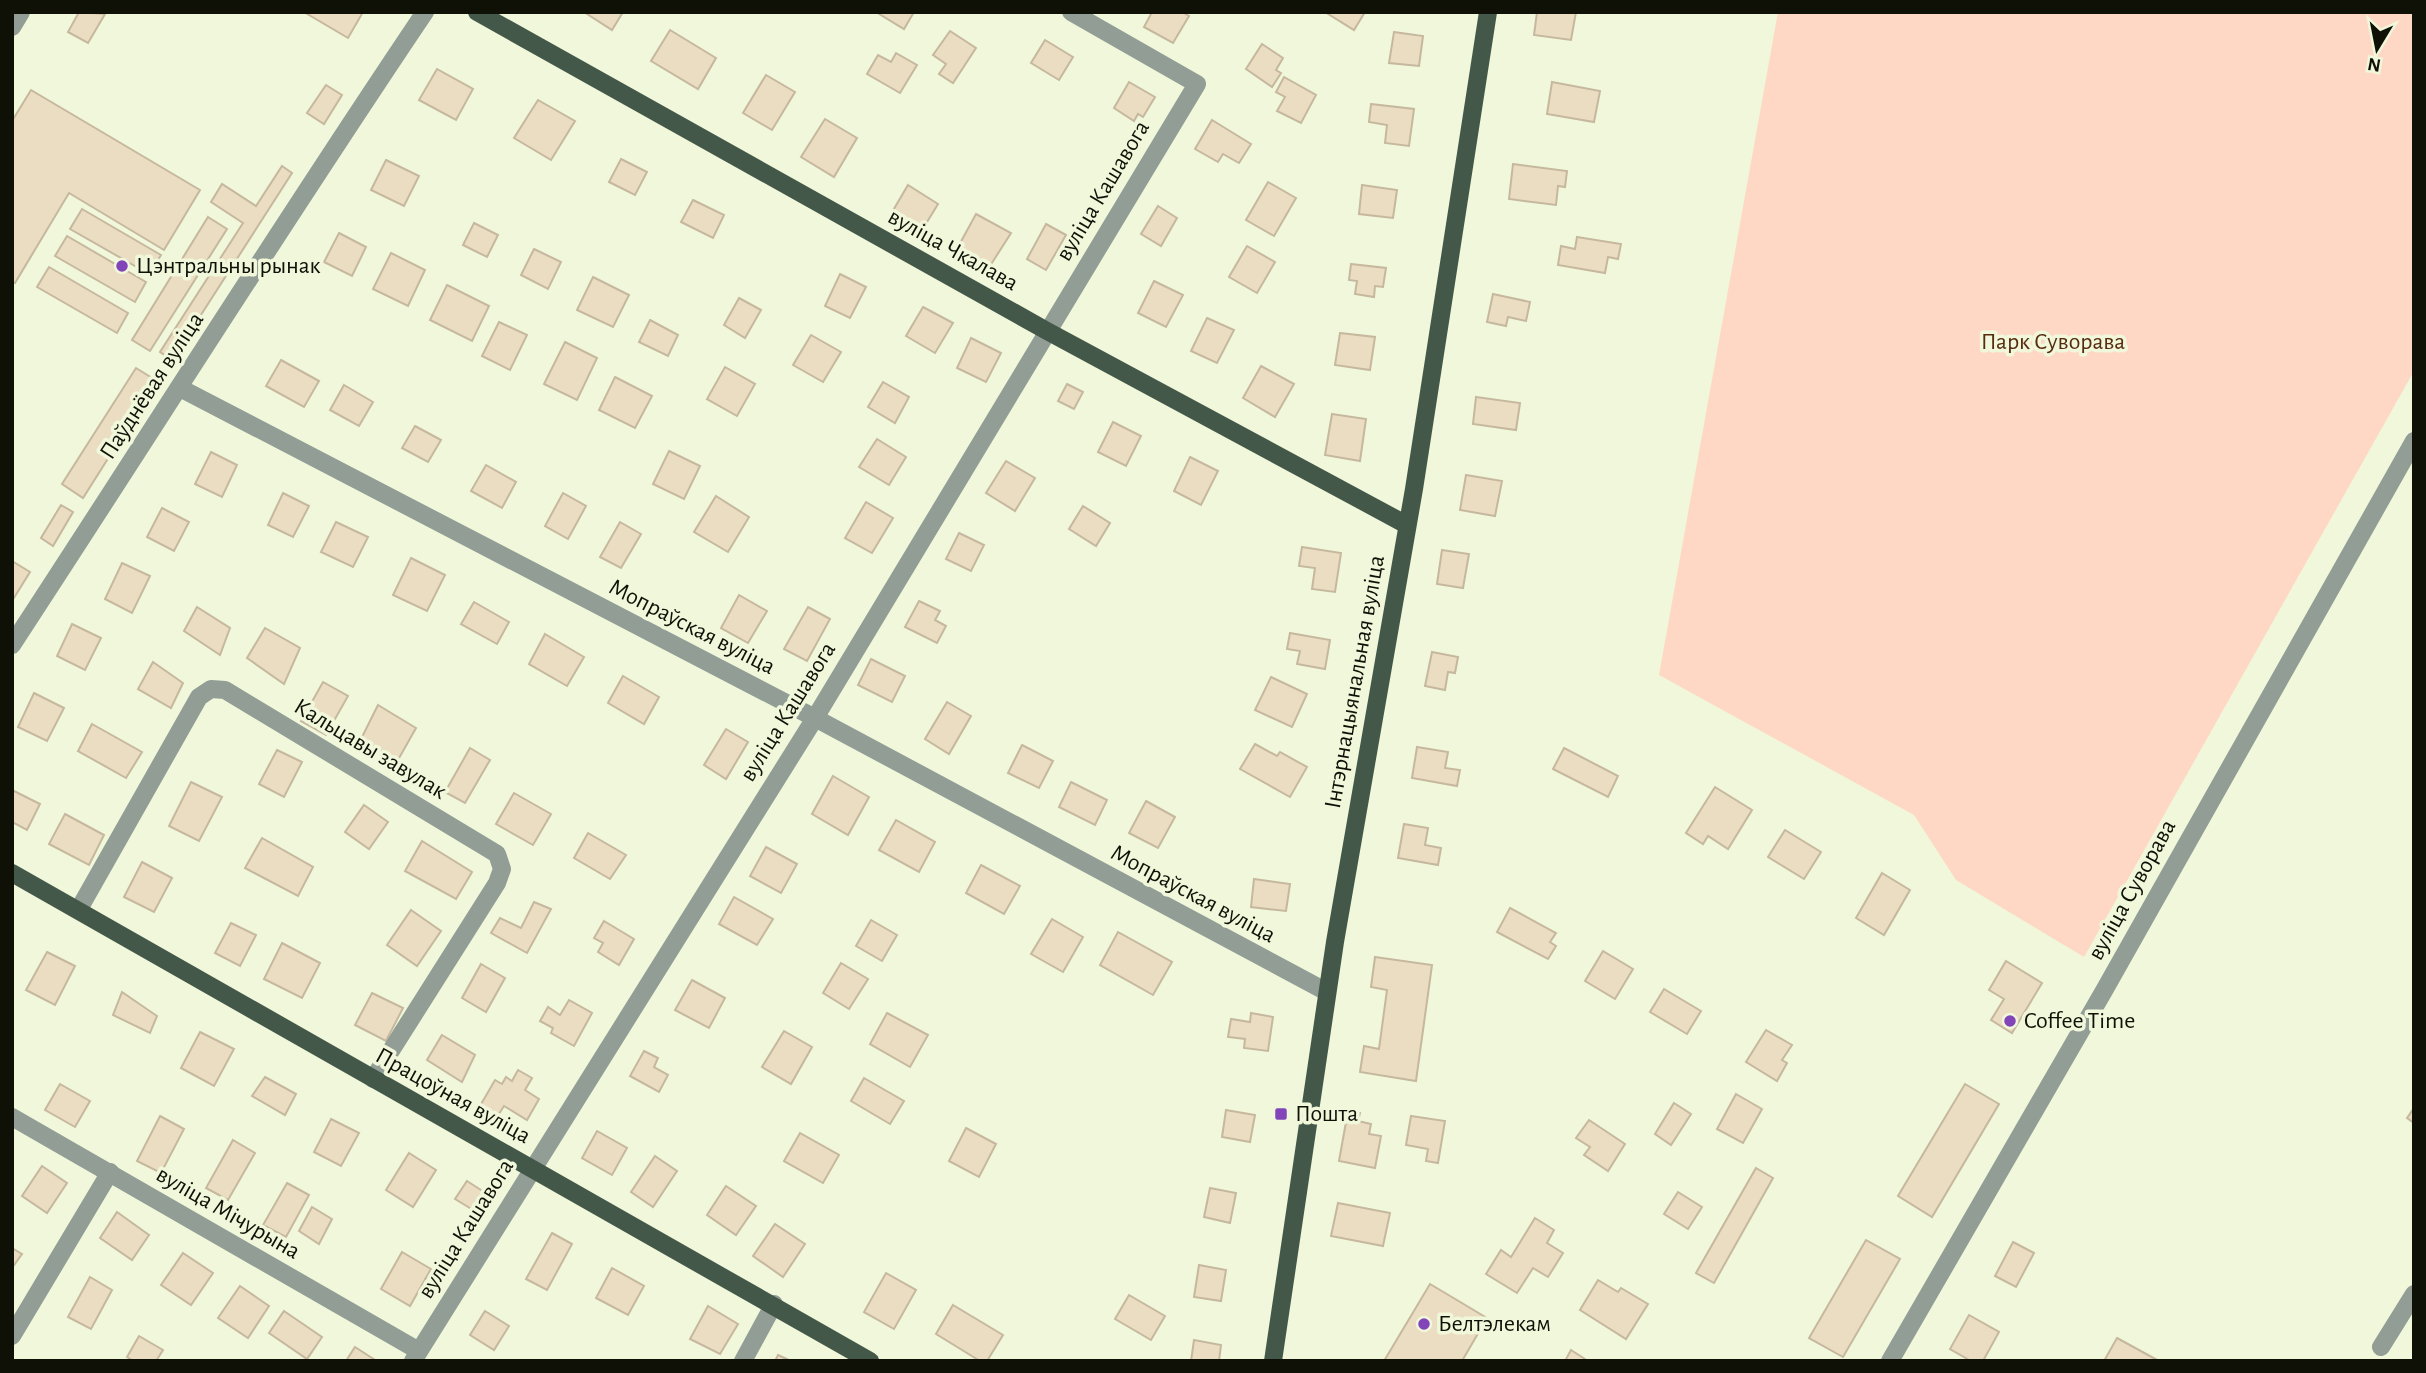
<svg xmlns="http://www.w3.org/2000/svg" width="2426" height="1373" font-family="'Alegreya Sans',sans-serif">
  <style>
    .green { fill: #fed8c4 }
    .building { fill: #ebddc2; stroke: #c6b89e; stroke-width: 2 }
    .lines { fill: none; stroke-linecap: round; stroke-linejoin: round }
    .minor { stroke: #929d95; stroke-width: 18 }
    .major { stroke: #445849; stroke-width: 18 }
    .poi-dot { fill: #8144b9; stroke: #f0f7da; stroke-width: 2.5 }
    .labels { text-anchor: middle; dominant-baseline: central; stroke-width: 7; stroke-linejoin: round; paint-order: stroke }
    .street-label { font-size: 24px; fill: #0f1107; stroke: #f0f7da }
    .poi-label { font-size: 24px; fill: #0f1107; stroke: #f0f7da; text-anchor: start }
    .park-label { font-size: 24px; fill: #582b0f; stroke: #f0f7da }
  </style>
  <rect width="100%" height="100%" fill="#f0f7da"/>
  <!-- green -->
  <polygon class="green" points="1778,12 2414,12 2414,371 2084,957 1956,880 1914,815 1659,675"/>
  <!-- building -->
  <g class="building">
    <polygon points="79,12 105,14 88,43 68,32"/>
    <polygon points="304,12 363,12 348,38"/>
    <polygon points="584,12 623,12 612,30"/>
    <polygon points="876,12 914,12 904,29"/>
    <polygon points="1152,12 1182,12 1189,16 1173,43 1144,27"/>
    <polygon points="1325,12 1365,12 1354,30"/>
    <polygon points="1537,12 1576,12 1571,40 1534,35"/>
    <polygon points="670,30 716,58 698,89 651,61"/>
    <polygon points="950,31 976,48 953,83 939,74 946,64 933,55"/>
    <polygon points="1394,32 1423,36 1419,66 1389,63"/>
    <polygon points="1045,40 1073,57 1059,80 1031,63"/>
    <polygon points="1262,44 1283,58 1276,70 1281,73 1272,87 1246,69"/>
    <polygon points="896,53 917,65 900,93 867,74 878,55 891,62"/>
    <polygon points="437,69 473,89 456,120 419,100"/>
    <polygon points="766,75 795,92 772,130 743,113"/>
    <polygon points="1284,77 1316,95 1301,123 1277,111 1285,97 1276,92"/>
    <polygon points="1129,82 1155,97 1143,117 1138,114 1134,121 1114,108"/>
    <polygon points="1552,82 1600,91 1594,122 1547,114"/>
    <polygon points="326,85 342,95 324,124 307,113"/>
    <polygon points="31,90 200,190 164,250 69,193 15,283 12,282 12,121"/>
    <polygon points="538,100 575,121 551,160 514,138"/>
    <polygon points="1371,104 1414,109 1409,146 1385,143 1387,125 1369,122"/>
    <polygon points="825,119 857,138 834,177 801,157"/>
    <polygon points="1212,120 1251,144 1239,163 1223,154 1218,162 1195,149"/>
    <polygon points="621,159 647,172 635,195 609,182"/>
    <polygon points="386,160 419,176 404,206 371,190"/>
    <polygon points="1513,164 1567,171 1565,187 1558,186 1556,205 1509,199"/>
    <polygon points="282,166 292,173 172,360 160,352 243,223 211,202 222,184 256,206"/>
    <polygon points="1268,182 1296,198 1274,236 1246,220"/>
    <polygon points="908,185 938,204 921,232 891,214"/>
    <polygon points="1362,185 1397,190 1393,218 1359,214"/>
    <polygon points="693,200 724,215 713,238 681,222"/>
    <polygon points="1158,206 1177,218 1161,246 1141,234"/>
    <polygon points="82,209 161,255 149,274 70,229"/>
    <polygon points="976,214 1011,233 990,266 958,247"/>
    <polygon points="208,217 227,229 150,351 132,340"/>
    <polygon points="474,223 498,235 487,257 463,245"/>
    <polygon points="1046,224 1066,235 1046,270 1027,259"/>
    <polygon points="339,233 366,247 352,276 324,262"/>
    <polygon points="67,236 146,282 135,302 55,256"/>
    <polygon points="1577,237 1621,244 1618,259 1608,257 1605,273 1558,265 1561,246 1575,249"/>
    <polygon points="1247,246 1275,262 1257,293 1229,277"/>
    <polygon points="534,249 561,262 548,289 521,275"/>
    <polygon points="391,253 425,270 408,306 373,289"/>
    <polygon points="1351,264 1386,268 1383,287 1375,286 1374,297 1355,294 1357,281 1349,280"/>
    <polygon points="49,267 128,313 117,333 37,287"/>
    <polygon points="840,274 866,287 850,318 825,306"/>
    <polygon points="593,277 629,295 613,327 577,310"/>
    <polygon points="1154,281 1183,295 1166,327 1138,313"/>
    <polygon points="447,285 489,306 472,341 430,320"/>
    <polygon points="1493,294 1530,302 1526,321 1508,317 1506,326 1487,322"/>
    <polygon points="739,298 761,310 745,338 724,325"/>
    <polygon points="923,307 953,323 935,353 906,336"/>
    <polygon points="1207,318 1234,330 1217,363 1191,351"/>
    <polygon points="650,320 678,335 668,356 639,342"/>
    <polygon points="499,322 527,335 510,370 482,356"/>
    <polygon points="1340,333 1375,337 1370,370 1335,365"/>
    <polygon points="811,335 841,352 823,382 793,365"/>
    <polygon points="971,338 1001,353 986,382 957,368"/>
    <polygon points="565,342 597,358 577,400 544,384"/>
    <polygon points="281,360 319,381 304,407 266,386"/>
    <polygon points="1261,366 1294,384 1275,417 1243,398"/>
    <polygon points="725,367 755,384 737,416 707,399"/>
    <polygon points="136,368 157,381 83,498 62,484"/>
    <polygon points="615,377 652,396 635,428 599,410"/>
    <polygon points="883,382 909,397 895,423 868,407"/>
    <polygon points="1067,384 1083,392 1074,409 1058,401"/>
    <polygon points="344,385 373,402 359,426 330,410"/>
    <polygon points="1476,397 1520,403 1516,430 1473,424"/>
    <polygon points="1332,414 1366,419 1360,461 1325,455"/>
    <polygon points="1113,422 1141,436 1126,466 1098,452"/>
    <polygon points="415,426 441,440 428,462 402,448"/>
    <polygon points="877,439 906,457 889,485 859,467"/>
    <polygon points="669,451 700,466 684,499 653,484"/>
    <polygon points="211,452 237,465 222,497 195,484"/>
    <polygon points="1190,457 1218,471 1201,505 1174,491"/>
    <polygon points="1006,461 1035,478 1015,511 986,493"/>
    <polygon points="486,465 516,482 502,508 471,491"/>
    <polygon points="1466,475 1502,481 1495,516 1460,510"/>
    <polygon points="283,493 309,506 293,537 268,525"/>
    <polygon points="563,493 586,506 568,539 545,526"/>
    <polygon points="716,496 749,517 728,552 694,532"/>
    <polygon points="866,502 893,518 872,553 845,538"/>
    <polygon points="61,505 73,512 53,546 41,538"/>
    <polygon points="1083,506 1110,523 1096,546 1069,529"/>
    <polygon points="162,508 189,522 174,551 147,537"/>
    <polygon points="336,522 368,537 353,567 321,552"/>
    <polygon points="620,522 641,534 621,568 600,557"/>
    <polygon points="959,533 984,545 971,571 946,559"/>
    <polygon points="1302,547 1341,553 1335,592 1312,589 1315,568 1299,566"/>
    <polygon points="1442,550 1469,554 1463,588 1437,584"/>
    <polygon points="411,558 445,575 427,611 393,595"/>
    <polygon points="12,561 30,572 12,601"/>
    <polygon points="122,563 150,576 132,613 105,599"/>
    <polygon points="739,595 767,611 748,643 721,628"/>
    <polygon points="919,601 940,611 935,620 946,626 937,643 905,627"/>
    <polygon points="474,602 509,622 497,644 461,624"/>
    <polygon points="197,607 230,628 220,655 184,631"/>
    <polygon points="808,607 830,619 807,661 784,649"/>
    <polygon points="72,624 101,638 85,670 57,656"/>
    <polygon points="265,628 300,648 284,684 247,658"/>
    <polygon points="1290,633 1330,640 1325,669 1297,664 1300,651 1287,649"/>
    <polygon points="545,634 584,657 567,686 529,664"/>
    <polygon points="1432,652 1458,657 1455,673 1448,672 1445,690 1425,686"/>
    <polygon points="871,659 905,676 892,702 858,685"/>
    <polygon points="153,662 183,683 171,708 138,689"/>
    <polygon points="623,676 659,697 644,724 608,703"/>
    <polygon points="1271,677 1307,694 1292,727 1255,710"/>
    <polygon points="323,682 348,696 326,735 301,721"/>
    <polygon points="34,693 64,708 47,741 18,727"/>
    <polygon points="947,702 971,716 949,754 925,739"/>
    <polygon points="378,705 416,728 398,760 361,739"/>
    <polygon points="92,724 142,752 126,778 78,751"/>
    <polygon points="726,729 748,742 726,779 704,765"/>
    <polygon points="1255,744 1277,756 1280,752 1307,767 1290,797 1240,769"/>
    <polygon points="1022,745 1053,761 1039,788 1008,773"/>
    <polygon points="1417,747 1448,752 1445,768 1460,770 1457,786 1412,778"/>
    <polygon points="470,748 490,760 465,803 445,792"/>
    <polygon points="1564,748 1618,776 1608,797 1553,769"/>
    <polygon points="277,750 302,762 284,797 259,784"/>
    <polygon points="833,776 869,797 848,835 812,814"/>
    <polygon points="191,782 222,797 199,841 169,826"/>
    <polygon points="1071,782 1107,800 1095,825 1059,807"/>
    <polygon points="1715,787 1752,810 1728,849 1708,836 1703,844 1686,833"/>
    <polygon points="12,790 40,804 27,830 12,822"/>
    <polygon points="514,793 551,814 533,845 496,824"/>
    <polygon points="1146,801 1175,817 1158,848 1129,833"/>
    <polygon points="364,805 388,822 369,849 345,832"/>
    <polygon points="65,814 104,835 89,865 49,844"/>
    <polygon points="896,820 935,842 919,872 879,850"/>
    <polygon points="1404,824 1428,828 1425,845 1441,848 1438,865 1398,858"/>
    <polygon points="1785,830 1821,852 1804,879 1768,857"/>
    <polygon points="588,833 626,855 610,879 574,858"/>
    <polygon points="262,838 313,867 298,896 245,868"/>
    <polygon points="422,841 472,872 456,899 405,871"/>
    <polygon points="766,847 797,864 781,893 750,876"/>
    <polygon points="142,862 172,878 154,912 124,897"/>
    <polygon points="981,865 1020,886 1004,914 966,893"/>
    <polygon points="1882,873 1910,890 1884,935 1856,918"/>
    <polygon points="1254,879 1290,884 1286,911 1251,907"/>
    <polygon points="734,897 773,919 757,945 719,924"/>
    <polygon points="534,902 551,909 527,953 491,933 500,918 521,928"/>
    <polygon points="1510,908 1556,933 1550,942 1556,946 1548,959 1497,932"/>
    <polygon points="411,910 441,931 417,966 387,945"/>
    <polygon points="1052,919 1083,937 1063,972 1031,954"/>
    <polygon points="871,920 897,935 882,961 856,946"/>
    <polygon points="604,921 634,939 619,965 598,952 603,943 594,938"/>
    <polygon points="231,923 256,935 240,966 215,953"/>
    <polygon points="1118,932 1172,962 1153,995 1100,965"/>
    <polygon points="282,943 320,963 302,998 264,979"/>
    <polygon points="1603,951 1633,969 1615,999 1585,981"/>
    <polygon points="47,952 75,966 55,1005 26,990"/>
    <polygon points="1375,957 1432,965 1416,1081 1360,1072 1364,1046 1379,1049 1387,990 1371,987"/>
    <polygon points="2006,961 2042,983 2012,1033 1991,1020 2004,999 1989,990"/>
    <polygon points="841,963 868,979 849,1009 823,993"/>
    <polygon points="481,964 505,978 486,1012 462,998"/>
    <polygon points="692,980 725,998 709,1028 675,1010"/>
    <polygon points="1664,989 1701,1011 1687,1034 1650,1012"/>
    <polygon points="122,992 157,1016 150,1033 113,1015"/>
    <polygon points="372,993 403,1008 386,1041 355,1025"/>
    <polygon points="569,1000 592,1013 574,1046 551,1033 553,1028 540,1021 548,1007 560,1015"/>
    <polygon points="887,1013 928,1035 910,1067 870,1044"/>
    <polygon points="1251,1013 1273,1017 1268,1051 1244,1048 1245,1039 1228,1037 1231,1019 1250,1022"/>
    <polygon points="1766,1030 1792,1045 1782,1060 1787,1063 1777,1081 1746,1062"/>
    <polygon points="784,1031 812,1047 791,1084 762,1067"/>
    <polygon points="200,1032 234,1049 214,1086 181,1068"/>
    <polygon points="442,1035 475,1055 462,1082 427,1060"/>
    <polygon points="644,1051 658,1058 654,1067 668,1075 659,1092 630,1076"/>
    <polygon points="518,1070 532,1078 525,1090 539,1099 527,1120 504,1106 497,1117 480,1106 495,1080 502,1084 506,1077 512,1081"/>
    <polygon points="265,1077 296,1094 285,1115 252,1096"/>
    <polygon points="864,1078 904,1101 890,1124 851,1101"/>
    <polygon points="60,1084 90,1101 75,1127 45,1110"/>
    <polygon points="1965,1084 1999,1104 1932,1217 1898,1196"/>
    <polygon points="1736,1094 1762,1109 1743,1143 1717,1129"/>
    <polygon points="1674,1103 1691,1114 1671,1145 1655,1134"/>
    <polygon points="2414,1108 2414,1123 2407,1118"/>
    <polygon points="1226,1110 1255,1115 1250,1142 1222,1137"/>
    <polygon points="1348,1111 1360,1113 1358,1121 1371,1124 1369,1134 1381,1136 1375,1168 1339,1161"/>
    <polygon points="160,1116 184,1129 161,1173 137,1161"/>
    <polygon points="1411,1116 1445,1121 1438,1163 1426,1161 1428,1149 1406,1145"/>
    <polygon points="331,1119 359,1133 341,1166 314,1152"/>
    <polygon points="1589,1120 1625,1144 1608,1171 1584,1155 1590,1147 1576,1138"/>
    <polygon points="966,1128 996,1144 979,1177 949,1161"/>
    <polygon points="597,1131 627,1148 612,1175 582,1158"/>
    <polygon points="800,1133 839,1155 823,1183 784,1161"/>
    <polygon points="233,1140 255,1153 228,1200 206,1188"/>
    <polygon points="409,1153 436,1170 413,1207 386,1190"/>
    <polygon points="655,1156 677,1171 653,1207 631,1192"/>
    <polygon points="42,1166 67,1183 47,1213 22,1196"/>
    <polygon points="1756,1168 1773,1178 1714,1283 1696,1273"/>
    <polygon points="467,1181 484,1192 473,1210 455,1199"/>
    <polygon points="287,1183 309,1195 286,1237 263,1225"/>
    <polygon points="726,1186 756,1206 736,1235 707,1215"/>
    <polygon points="1210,1188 1236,1193 1230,1223 1204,1217"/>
    <polygon points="1678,1192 1702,1207 1688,1229 1664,1214"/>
    <polygon points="1338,1203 1390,1213 1383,1246 1331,1236"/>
    <polygon points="312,1207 332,1219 319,1244 299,1231"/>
    <polygon points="117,1212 149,1235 132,1260 100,1238"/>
    <polygon points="1535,1218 1554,1230 1547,1243 1563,1253 1548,1277 1533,1268 1517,1293 1486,1274 1501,1250 1511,1257"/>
    <polygon points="775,1224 805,1244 783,1277 753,1256"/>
    <polygon points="552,1233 572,1244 547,1290 526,1279"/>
    <polygon points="1866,1240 1900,1259 1843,1357 1809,1338"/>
    <polygon points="2013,1242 2034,1253 2016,1287 1995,1276"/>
    <polygon points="12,1248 22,1254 12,1268"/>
    <polygon points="402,1252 431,1269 410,1306 381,1289"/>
    <polygon points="183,1253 213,1273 191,1305 161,1285"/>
    <polygon points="1199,1265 1226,1270 1221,1301 1194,1297"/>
    <polygon points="612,1268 644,1286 628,1315 596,1298"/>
    <polygon points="886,1273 916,1290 894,1329 864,1312"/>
    <polygon points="90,1277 112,1290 91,1329 68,1317"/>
    <polygon points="1598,1280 1618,1292 1621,1288 1648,1304 1626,1339 1580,1310"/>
    <polygon points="1430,1284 1487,1318 1462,1361 1384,1361"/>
    <polygon points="240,1286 269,1306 248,1338 218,1318"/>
    <polygon points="1129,1295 1165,1316 1151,1340 1115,1319"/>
    <polygon points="953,1305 1003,1335 987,1361 980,1361 936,1334"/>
    <polygon points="708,1306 738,1324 720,1354 690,1339"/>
    <polygon points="284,1311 322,1337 307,1359 269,1333"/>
    <polygon points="485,1311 509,1326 494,1350 470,1335"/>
    <polygon points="1969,1315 1999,1332 1983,1361 1971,1361 1950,1349"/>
    <polygon points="139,1336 163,1350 156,1361 133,1361 127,1357"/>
    <polygon points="2117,1338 2159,1361 2104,1361"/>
    <polygon points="1194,1340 1221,1345 1219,1361 1191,1361"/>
    <polygon points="355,1347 375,1360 374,1361 346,1361"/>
    <polygon points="1571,1350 1588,1361 1565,1361"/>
    <polygon points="778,1355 791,1361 775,1361"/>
  </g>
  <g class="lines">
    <!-- minor -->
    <g class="minor">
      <polyline points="12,27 21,12"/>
      <polyline points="180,388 815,718 1327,992"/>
      <path d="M12 645C150 434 284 221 425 12"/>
      <polyline points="79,909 199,697 211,689 225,690 497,854 502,869 497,883 373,1079"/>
      <polyline points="12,1117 419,1351"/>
      <polyline points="12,1336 110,1172"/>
      <polyline points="2381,1347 2414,1294"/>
      <polyline points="413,1361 815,718 1197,84 1071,12"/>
      <polyline points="743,1361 774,1304"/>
      <polyline points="1890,1361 2105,989 2414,441"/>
    </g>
    <!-- major -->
    <g class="major">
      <polyline points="477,12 1047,331 1407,525"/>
      <polyline points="12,873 870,1361"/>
      <polyline points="1273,1361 1335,942 1414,489 1488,12"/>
    </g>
  </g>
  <!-- markers -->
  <g class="poi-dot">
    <circle cx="122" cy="266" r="7"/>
    <circle cx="2010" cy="1021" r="7"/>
    <rect x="1274" y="1107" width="14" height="14" rx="3.5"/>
    <circle cx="1424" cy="1324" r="7"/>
  </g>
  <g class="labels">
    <!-- street labels -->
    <g class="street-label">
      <text transform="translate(1103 191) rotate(-59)">вуліца Кашавога</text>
      <text transform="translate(953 250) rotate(29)">вуліца Чкалава</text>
      <text transform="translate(152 386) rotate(-57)">Паўднёвая вуліца</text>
      <text transform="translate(692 627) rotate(27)">Мопраўская вуліца</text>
      <text transform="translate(1355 682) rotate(-80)">Інтэрнацыянальная вуліца</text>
      <text transform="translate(788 712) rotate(-58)">вуліца Кашавога</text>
      <text transform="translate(370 749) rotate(31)">Кальцавы завулак</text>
      <text transform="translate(2132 890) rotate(-61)">вуліца Суворава</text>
      <text transform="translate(1193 894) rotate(28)">Мопраўская вуліца</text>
      <text transform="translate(453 1096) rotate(29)">Працоўная вуліца</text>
      <text transform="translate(228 1213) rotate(30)">вуліца Мічурына</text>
      <text transform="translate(466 1229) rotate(-58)">вуліца Кашавога</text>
    </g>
    <!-- poi labels -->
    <g class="poi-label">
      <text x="136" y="266">Цэнтральны рынак</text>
      <text x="2024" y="1021">Coffee Time</text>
      <text x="1295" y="1114">Пошта</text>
      <text x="1438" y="1324">Белтэлекам</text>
    </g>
    <!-- park labels -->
    <g class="park-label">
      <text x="2053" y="342">Парк Суворава</text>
    </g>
  </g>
  <!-- border -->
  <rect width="2426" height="1373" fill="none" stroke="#0f1107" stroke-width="28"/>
  <!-- north arrow -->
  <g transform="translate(2377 49) rotate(190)" stroke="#f0f7da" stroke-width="5" paint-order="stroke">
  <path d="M0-5L12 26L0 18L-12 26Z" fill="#0f1107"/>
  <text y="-10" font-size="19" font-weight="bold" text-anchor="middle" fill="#0f1107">N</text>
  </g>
</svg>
